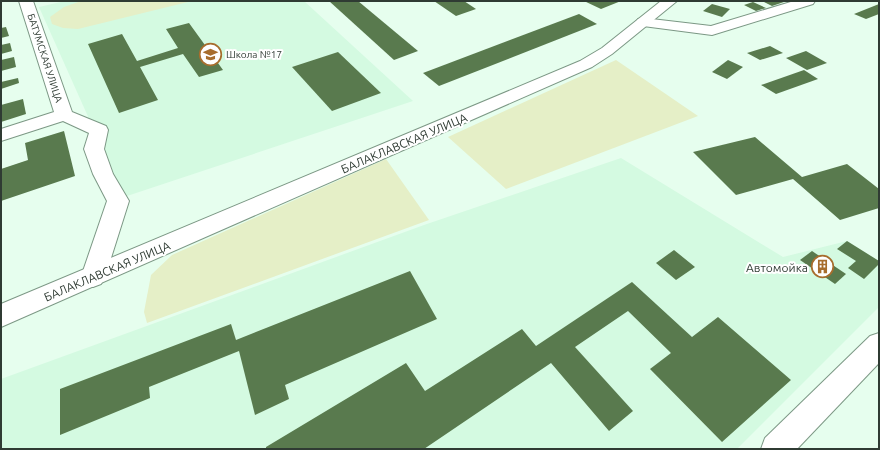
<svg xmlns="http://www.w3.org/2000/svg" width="880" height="450" font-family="Ubuntu,sans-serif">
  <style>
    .built { fill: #d4fae1 }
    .green { fill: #e5efc7 }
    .building { fill: #597a4e }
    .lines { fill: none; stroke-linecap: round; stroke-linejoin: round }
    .minor-casing { stroke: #7c9885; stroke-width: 2 }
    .major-casing { stroke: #7c9885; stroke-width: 2 }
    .minor { fill: #fff; fill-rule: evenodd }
    .major { fill: #fff; fill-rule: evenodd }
    .labels { text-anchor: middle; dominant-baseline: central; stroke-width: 4; stroke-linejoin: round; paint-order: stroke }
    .far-poi-label { font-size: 10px; fill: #2f3b33; stroke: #fff; text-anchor: start }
    .far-street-label { font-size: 10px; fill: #2f3b33; stroke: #fff }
    .street-label { font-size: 12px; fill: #2f3b33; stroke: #fff }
    .poi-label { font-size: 12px; fill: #2f3b33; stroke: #fff; text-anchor: end }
  </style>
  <rect width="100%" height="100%" fill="#e6feee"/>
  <!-- built -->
  <g class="built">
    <polygon points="65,1 304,1 413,101 124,197 39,7"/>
    <polygon points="621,158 783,257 847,241 879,261 879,307 737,449 1,449 1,379 424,225"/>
  </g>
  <!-- green -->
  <g class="green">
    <polygon points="81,1 192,1 78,29 63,28 52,24 50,17 64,7"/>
    <polygon points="616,60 698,116 506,189 448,137"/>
    <polygon points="386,159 429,220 147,323 144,312 151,275 172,255"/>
  </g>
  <!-- building -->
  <g class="building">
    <polygon points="329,1 358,1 418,51 394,60"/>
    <polygon points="434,1 464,1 476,9 456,16"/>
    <polygon points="584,1 621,1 601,9"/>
    <polygon points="762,1 787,1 772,6"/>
    <polygon points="753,2 766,8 756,11 744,5"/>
    <polygon points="712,4 730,9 722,17 703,11"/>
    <polygon points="879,4 879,14 866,19 854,14"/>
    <polygon points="579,14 597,24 439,86 423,73"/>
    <polygon points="189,23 223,70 199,77 183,54 140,67 158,100 119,113 88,44 122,34 137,61 178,48 166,29"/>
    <polygon points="6,27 9,36 1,38 1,28"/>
    <polygon points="10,43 12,51 1,54 1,45"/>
    <polygon points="770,46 783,53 760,60 747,53"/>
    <polygon points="806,51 827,63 807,70 786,58"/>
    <polygon points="338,52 381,93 332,111 292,67"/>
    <polygon points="14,57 16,67 1,71 1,60"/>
    <polygon points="728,60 743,67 727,79 712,72"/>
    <polygon points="804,70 818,79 776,94 761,85"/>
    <polygon points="18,78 19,83 1,89 1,82"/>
    <polygon points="23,99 26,114 1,122 1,105"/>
    <polygon points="64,131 75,176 1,201 1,169 28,160 25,143"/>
    <polygon points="755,137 802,177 847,164 879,189 879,208 840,220 793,179 736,195 693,152"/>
    <polygon points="847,241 879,261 879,264 864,279 848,268 856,261 837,249"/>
    <polygon points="674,250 695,267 676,280 656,263"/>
    <polygon points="812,251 846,274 835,284 800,260"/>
    <polygon points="410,271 437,319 285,385 289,399 255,415 239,351 149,387 150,398 60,435 60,389 231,324 236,340"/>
    <polygon points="632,282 692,337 718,317 791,380 722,442 650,369 671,353 628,311 575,347 633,411 609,431 551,363 424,449 266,449 266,447 406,363 425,391 522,329 536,346"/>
  </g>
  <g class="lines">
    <defs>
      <g id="minor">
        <polygon points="19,1 33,1 72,112 106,126 108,130 104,149 113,174 129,201 105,277 101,284 93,287 85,284 81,277 107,201 93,174 84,149 89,133 63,121 1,141 1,129 54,112"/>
        <polygon points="794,1 815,1 813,4 712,35 643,26 638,25 636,22 638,19 643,18 711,26"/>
        <polygon points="879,333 879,363 797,449 761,449 765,438 870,336"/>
      </g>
      <polygon id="major" points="661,1 677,1 612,54 592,67 1,327 1,304 580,61 602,48"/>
    </defs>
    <!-- minor casing -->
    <use href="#minor" class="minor-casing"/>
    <!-- major casing -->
    <use href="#major" class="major-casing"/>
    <!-- minor -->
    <use href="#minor" class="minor"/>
    <!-- major -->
    <use href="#major" class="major"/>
  </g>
  <!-- icons -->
  <defs>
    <symbol id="school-ring" viewBox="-11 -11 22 22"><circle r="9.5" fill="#fff" stroke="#a76d2d" stroke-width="1.5"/><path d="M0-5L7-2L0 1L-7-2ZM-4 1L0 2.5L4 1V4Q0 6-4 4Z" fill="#a76d2d"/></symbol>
    <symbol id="building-ring" viewBox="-11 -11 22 22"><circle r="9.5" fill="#fff" stroke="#a76d2d" stroke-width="1.5"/><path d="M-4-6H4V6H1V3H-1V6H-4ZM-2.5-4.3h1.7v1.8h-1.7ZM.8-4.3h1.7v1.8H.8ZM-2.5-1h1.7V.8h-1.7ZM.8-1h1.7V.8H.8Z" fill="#a76d2d"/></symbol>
  </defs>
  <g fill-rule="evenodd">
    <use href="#school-ring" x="198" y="42" width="25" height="25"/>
    <use href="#building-ring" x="810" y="254" width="25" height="25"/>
  </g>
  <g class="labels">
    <!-- far-poi labels -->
    <g class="far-poi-label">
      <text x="226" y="54">Школа №17</text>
    </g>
    <!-- far-street labels -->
    <g class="far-street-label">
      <text transform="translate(45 58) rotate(72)">БАТУМСКАЯ УЛИЦА</text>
    </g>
    <!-- street labels -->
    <g class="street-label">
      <text transform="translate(404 143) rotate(-23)">БАЛАКЛАВСКАЯ УЛИЦА</text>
      <text transform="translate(107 271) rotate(-23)">БАЛАКЛАВСКАЯ УЛИЦА</text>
    </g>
    <!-- poi labels -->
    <g class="poi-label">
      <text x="808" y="267">Автомойка</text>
    </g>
  </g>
  <!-- border -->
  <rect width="880" height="450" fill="none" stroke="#2f3b33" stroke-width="4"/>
</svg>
